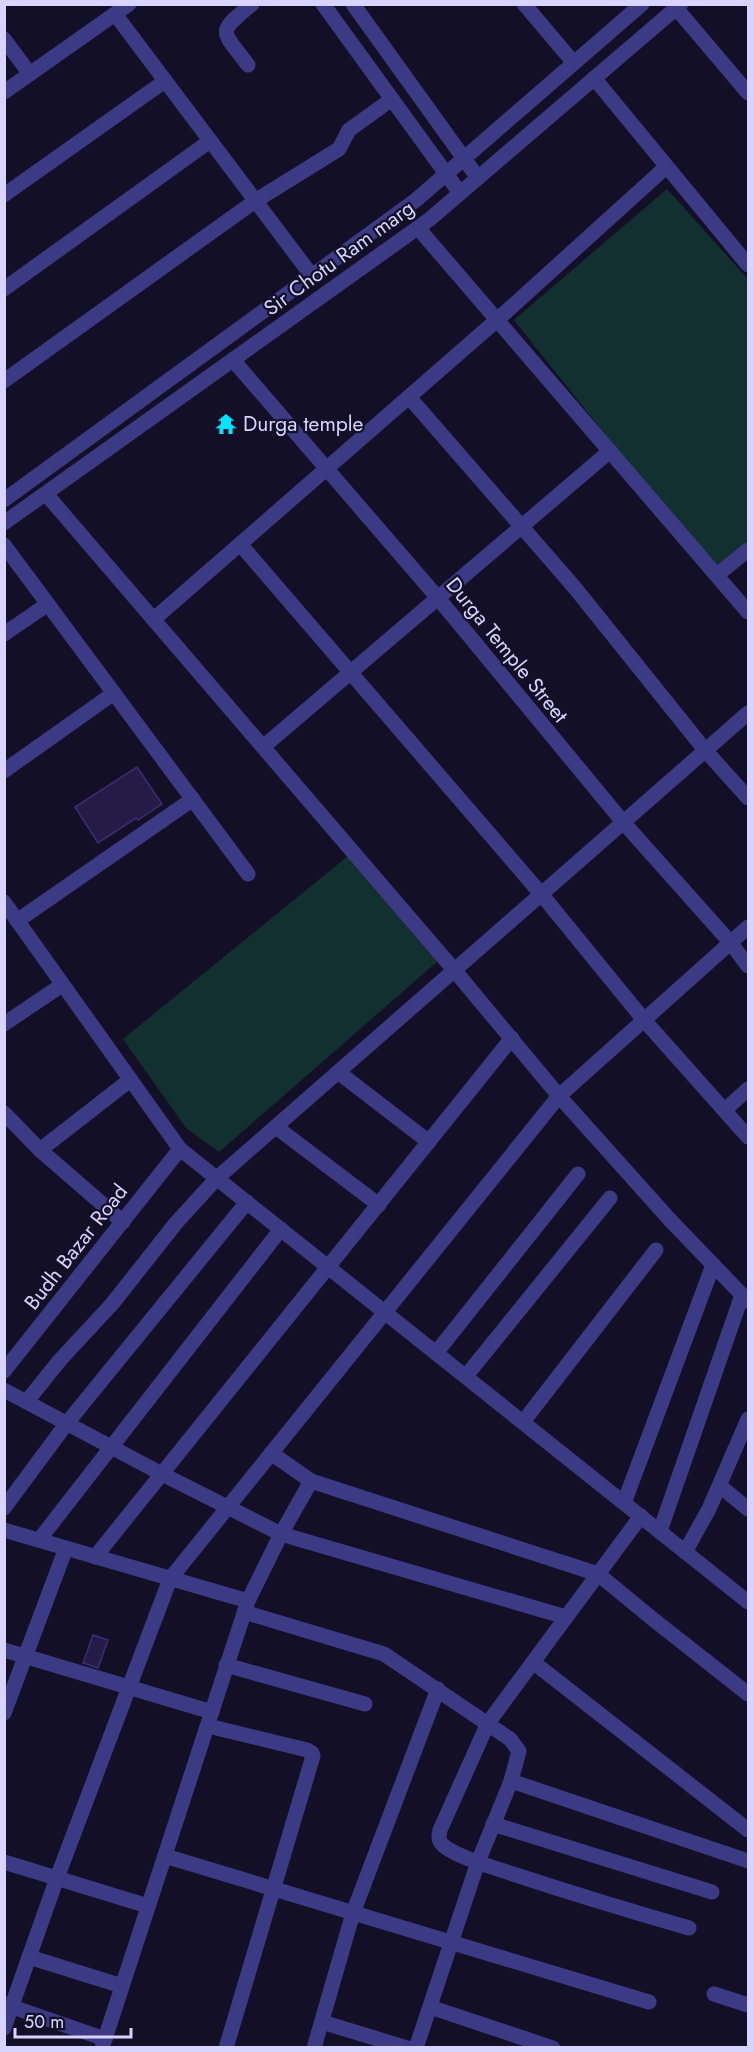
<svg xmlns="http://www.w3.org/2000/svg" width="753" height="2052" font-family="Jost,sans-serif">
  <style>
    .green { fill: #12302f }
    .building { fill: #241b47; stroke: #3b2d73; stroke-width: 1.5 }
    .lines { fill: none; stroke-linecap: round; stroke-linejoin: round }
    .minor { stroke: #3d3a85; stroke-width: 15 }
    .labels { text-anchor: middle; dominant-baseline: central; stroke-width: 4.5; stroke-linejoin: round; paint-order: stroke }
    .street-label { font-size: 21px; fill: #d9d4ff; stroke: #130f26 }
    .poi-label { font-size: 21px; fill: #d9d4ff; stroke: #130f26; text-anchor: start }
  </style>
  <rect width="100%" height="100%" fill="#130f26"/>
  <!-- green -->
  <g class="green">
    <polygon points="667,189 748,279 748,550 717,575 514,320"/>
    <polygon points="348,856 437,962 219,1152 186,1128 123,1039"/>
  </g>
  <!-- building -->
  <g class="building">
    <polygon points="137,767 162,804 138,820 136,818 98,843 75,807"/>
    <polygon points="93,1635 108,1640 98,1668 83,1663"/>
  </g>
  <g class="lines">
    <!-- minor -->
    <g class="minor">
      <polyline points="323,4 460,193"/>
      <polyline points="353,4 478,178"/>
      <polyline points="524,4 574,63"/>
      <polyline points="676,8 748,93"/>
      <polyline points="115,14 312,276"/>
      <polyline points="4,39 30,74"/>
      <path d="M248 65C221 29 216 34 252 4"/>
      <polyline points="594,78 748,265"/>
      <polyline points="4,92 129,4"/>
      <polyline points="4,195 165,81"/>
      <polyline points="418,228 748,612"/>
      <polyline points="4,289 210,141"/>
      <polyline points="233,360 438,598 623,822 730,942 748,966"/>
      <polyline points="4,381 255,201 339,149 349,130 392,99"/>
      <polyline points="409,397 575,588 705,750 748,798"/>
      <polyline points="46,494 455,971 559,1096 670,1220 748,1301"/>
      <polyline points="4,500 416,200 642,4"/>
      <polyline points="4,523 430,219 681,4"/>
      <polyline points="240,544 542,895 644,1020 748,1137"/>
      <polyline points="4,545 248,874"/>
      <polyline points="717,575 748,550"/>
      <polyline points="154,619 497,320 666,167"/>
      <polyline points="4,634 48,604"/>
      <polyline points="263,747 610,451"/>
      <polyline points="4,771 114,693"/>
      <polyline points="4,902 180,1149 748,1602"/>
      <polyline points="17,921 193,799"/>
      <polyline points="4,1024 62,985"/>
      <polyline points="338,1072 429,1142"/>
      <polyline points="725,1110 748,1089"/>
      <polyline points="4,1113 40,1150 123,1222"/>
      <polyline points="276,1127 379,1205"/>
      <polyline points="40,1150 130,1080"/>
      <polyline points="436,1353 578,1174"/>
      <polyline points="4,1371 180,1149"/>
      <polyline points="466,1376 610,1198"/>
      <polyline points="4,1390 162,1474 281,1534 566,1617"/>
      <polyline points="27,1401 60,1360 112,1304 176,1223 217,1178 748,713"/>
      <polyline points="523,1422 656,1250"/>
      <polyline points="271,1453 311,1481 598,1574 654,1620 748,1694"/>
      <polyline points="720,1486 748,1509"/>
      <polyline points="624,1503 713,1265"/>
      <polyline points="4,1508 67,1423 247,1202"/>
      <path d="M641 1516 488 1723 440 1830C439 1835 438 1839 441 1843 451 1856 496 1868 513 1874 571 1893 630 1911 689 1928"/>
      <polyline points="4,1530 248,1601"/>
      <polyline points="660,1531 742,1295"/>
      <polyline points="39,1540 281,1229"/>
      <polyline points="685,1552 709,1509 748,1419"/>
      <polyline points="95,1557 512,1038"/>
      <polyline points="244,1612 384,1654 510,1739 519,1751 511,1781 478,1862 416,2048"/>
      <polyline points="4,1650 212,1712"/>
      <polyline points="533,1662 748,1830"/>
      <polyline points="226,1665 365,1704"/>
      <polyline points="4,1713 66,1548"/>
      <polyline points="208,1726 307,1750 312,1753 313,1756 226,2048"/>
      <polyline points="511,1781 748,1861"/>
      <polyline points="493,1824 712,1892"/>
      <polyline points="165,1856 649,2002"/>
      <polyline points="4,1862 148,1906"/>
      <polyline points="29,1957 122,1986"/>
      <polyline points="714,1994 748,2005"/>
      <polyline points="4,2004 105,2039"/>
      <polyline points="430,2007 553,2048"/>
      <polyline points="322,2022 407,2048"/>
      <polyline points="4,2028 57,1878 170,1579 559,1096 748,927"/>
      <polyline points="102,2048 248,1601 281,1534 311,1481"/>
      <polyline points="314,2048 353,1913 438,1689"/>
    </g>
  </g>
  <!-- icons -->
  <defs>
    <symbol id="temple-bare" viewBox="-9 -9 18 18"><path d="M0-6L5-2H3V0L6.5 2.5H4V6H1.5V3h-3V6H-4V2.5H-6.5L-3 0V-2H-5Z" fill="#00e5ff" stroke="#130f26" stroke-width="2.5" paint-order="stroke"/></symbol>
  </defs>
  <g fill-rule="evenodd">
    <use href="#temple-bare" x="211" y="409" width="30" height="30"/>
  </g>
  <g class="labels">
    <!-- street labels -->
    <g class="street-label">
      <text transform="translate(339 258) rotate(-36)">Sir Chotu Ram marg</text>
      <text transform="translate(507 650) rotate(51)">Durga Temple Street</text>
      <text transform="translate(76 1247) rotate(-52)">Budh Bazar Road</text>
    </g>
    <!-- poi labels -->
    <g class="poi-label">
      <text x="243" y="424">Durga temple</text>
    </g>
  </g>
  <!-- border -->
  <rect width="753" height="2052" fill="none" stroke="#d9d4ff" stroke-width="12"/>
  <!-- scale -->
  <path d="M15 2028v9h116v-9" fill="none" stroke="#d9d4ff" stroke-width="3"/>
  <text x="24" y="2028" font-size="18" fill="#d9d4ff" stroke="#130f26" stroke-width="4.5" paint-order="stroke">50 m</text>
</svg>
